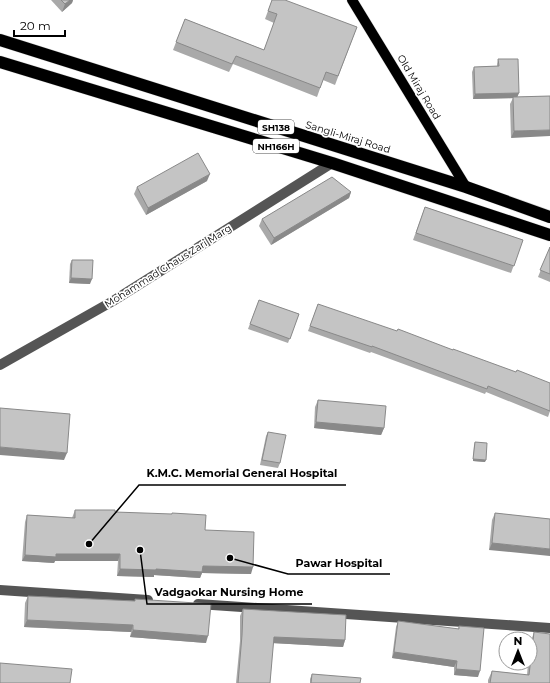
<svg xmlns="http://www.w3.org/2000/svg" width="550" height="683" font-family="Montserrat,sans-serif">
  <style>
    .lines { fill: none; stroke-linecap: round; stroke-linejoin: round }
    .major-casing { stroke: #dbdbdb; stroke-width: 11 }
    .highway-casing { stroke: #dbdbdb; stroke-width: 13 }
    .minor { stroke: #555; stroke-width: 10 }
    .major { stroke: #000; stroke-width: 10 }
    .highway { stroke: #000; stroke-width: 12 }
    .wall { fill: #a9a9a9 }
    .shaded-wall { fill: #898989 }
    .building { fill: #c4c4c4; stroke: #898989 }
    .labels { text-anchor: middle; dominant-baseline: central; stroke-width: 3.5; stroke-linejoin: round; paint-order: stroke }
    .shield { fill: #fff; stroke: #4c4c4c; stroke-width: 1 }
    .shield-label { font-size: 9px; font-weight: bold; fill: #000 }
    .street-label { font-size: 10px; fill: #000; stroke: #fff }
    .leader { fill: none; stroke: #000; stroke-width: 1.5 }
    .callout-dot { fill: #000; stroke: #fff; stroke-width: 1.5 }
    .callout-label { font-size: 11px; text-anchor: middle; font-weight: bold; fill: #000; stroke: #fff; stroke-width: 3.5; stroke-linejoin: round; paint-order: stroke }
  </style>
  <rect width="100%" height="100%" fill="#fff"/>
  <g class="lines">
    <defs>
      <polyline id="major" points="352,0 466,187"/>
      <g id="highway">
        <polyline points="0,40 466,187 550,217"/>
        <polyline points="0,62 332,163 550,235"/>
      </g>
    </defs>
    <!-- major casing -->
    <use href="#major" class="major-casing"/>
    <!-- highway casing -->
    <use href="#highway" class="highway-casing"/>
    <!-- minor -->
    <g class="minor">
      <polyline points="0,365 113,301 332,163"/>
      <polyline points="0,590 148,600"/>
      <polyline points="198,604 550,628"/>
    </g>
    <!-- major -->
    <use href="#major" class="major"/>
    <!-- highway -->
    <use href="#highway" class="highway"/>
  </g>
  <!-- wall -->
  <g class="wall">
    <polygon points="51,0 73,0 72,3 62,12"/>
    <polygon points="272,0 357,27 335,85 323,80 317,97 233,64 229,72 173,50 185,19 264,50 274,23 265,19"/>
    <polygon points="498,59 517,97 550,96 511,138 510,104 513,98 473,99 472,72 474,67 497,66 497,64"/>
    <polygon points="207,181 146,215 134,194 137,187"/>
    <polygon points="351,192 349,198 271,245 259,226 262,219"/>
    <polygon points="425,207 523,240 511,273 413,240"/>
    <polygon points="550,247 550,282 538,277"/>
    <polygon points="72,260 90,284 69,283 70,264"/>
    <polygon points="259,300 299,314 288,343 248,329"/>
    <polygon points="318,304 550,411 548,417 486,392 485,394 371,352 370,353 308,331"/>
    <polygon points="318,400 384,428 381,435 314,428 315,407"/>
    <polygon points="268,432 280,463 278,468 260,465 266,436"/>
    <polygon points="475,442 485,462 473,461 474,445"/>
    <polygon points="75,510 115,512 205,530 251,574 202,573 200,578 154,575 154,577 117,576 118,561 55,561 54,563 22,561 25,522 27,515 72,518"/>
    <polygon points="495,513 550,519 489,550 492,520"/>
    <polygon points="28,596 135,601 135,599 206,643 130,637 131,632 24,627 25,603"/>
    <polygon points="243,609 345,640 343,647 273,643 270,683 236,683 240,641 240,616"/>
    <polygon points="398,621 458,629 459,626 478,677 454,675 454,667 392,658 396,627"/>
    <polygon points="534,632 550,683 488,683 488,680 492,671 527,675 528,663 530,663 531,641"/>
    <polygon points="312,674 360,683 310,683 310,679"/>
  </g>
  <!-- shaded-wall -->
  <g class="shaded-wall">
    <polygon points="70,0 73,0 72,3 62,12 65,4"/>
    <polygon points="519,93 517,98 473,99 475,94"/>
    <polygon points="550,130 550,136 511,138 514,131"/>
    <polygon points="210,174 207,181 146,215 148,208"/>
    <polygon points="351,192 349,198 271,245 274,238"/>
    <polygon points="71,278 92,279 90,284 69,283"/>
    <polygon points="316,422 384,428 381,435 314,428"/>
    <polygon points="0,447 67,453 64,460 0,455"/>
    <polygon points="473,459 486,460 485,462 473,461"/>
    <polygon points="492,543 550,549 550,556 489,550"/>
    <polygon points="56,554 120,554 118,561 55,561 54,563 22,561 25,555"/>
    <polygon points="203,566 253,567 251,574 202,573 200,578 154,575 154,577 117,576 120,569 156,569"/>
    <polygon points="27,620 133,625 131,632 24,627"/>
    <polygon points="133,630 208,636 206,643 130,637"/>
    <polygon points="274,637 345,640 343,647 271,643"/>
    <polygon points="394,652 457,661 454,667 392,658"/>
    <polygon points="456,669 480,671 478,677 454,675"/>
  </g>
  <!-- building -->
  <g class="building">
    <polygon points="61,0 70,0 65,4"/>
    <polygon points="272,0 285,0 357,27 338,76 326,72 320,88 236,56 232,64 176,42 185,19 264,50 277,14 268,11"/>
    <polygon points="498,59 518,59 519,93 475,94 474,67 499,66"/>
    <polygon points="550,96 550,130 514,131 513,97"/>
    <polygon points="198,153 210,174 148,208 137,187"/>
    <polygon points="332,177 351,192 274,238 262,219"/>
    <polygon points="425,207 523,240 514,266 416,233"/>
    <polygon points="550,247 550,274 540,270"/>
    <polygon points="72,260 93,260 92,279 71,278"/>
    <polygon points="259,300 299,314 290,339 250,324"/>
    <polygon points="318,304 397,331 398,329 453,350 453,349 516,372 517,370 550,383 550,411 488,386 487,389 372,346 372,347 310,326"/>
    <polygon points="318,400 386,406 384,428 316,422"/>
    <polygon points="0,408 70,414 67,453 0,447"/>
    <polygon points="268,432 286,435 280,463 262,460"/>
    <polygon points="475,442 487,443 486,460 473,459"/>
    <polygon points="75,510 115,510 115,512 172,514 172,513 206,515 205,530 254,532 253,567 203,566 202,572 156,569 156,570 120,569 120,554 56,554 56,557 25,555 27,515 75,518"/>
    <polygon points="495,513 550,519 550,549 492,543"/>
    <polygon points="28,596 135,601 135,599 211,604 208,636 133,630 133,625 27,620"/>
    <polygon points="243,609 346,615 345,640 274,637 270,683 238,683 242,635"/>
    <polygon points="398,621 459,629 459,626 484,628 480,671 456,669 457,661 394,652"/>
    <polygon points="534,632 550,634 550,683 490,683 492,671 529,675"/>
    <polygon points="0,663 72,669 70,683 0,683"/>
    <polygon points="312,674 361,678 360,683 311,683"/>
  </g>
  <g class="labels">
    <!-- shield labels -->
    <g class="shield">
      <rect x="258" y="120" width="36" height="14" rx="3"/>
      <rect x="253" y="139" width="46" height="14" rx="3"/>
    </g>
    <g class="shield-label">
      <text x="276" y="127">SH138</text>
      <text x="276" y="146">NH166H</text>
    </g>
    <!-- street labels -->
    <g class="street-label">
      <text transform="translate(419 87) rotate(59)">Old Miraj Road</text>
      <text transform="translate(348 137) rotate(17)">Sangli-Miraj Road</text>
      <text transform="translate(168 266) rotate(-32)">Mohammad Ghaus Zari Marg</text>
    </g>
  </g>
  <!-- callouts -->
  <path class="leader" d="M89 544L139 485H346M230 558L288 574H390M140 550L147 604H312"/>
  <g class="callout-dot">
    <circle cx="89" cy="544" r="4"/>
    <circle cx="230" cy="558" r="4"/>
    <circle cx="140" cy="550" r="4"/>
  </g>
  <g class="callout-label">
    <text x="242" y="477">K.M.C. Memorial General Hospital</text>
    <text x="339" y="567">Pawar Hospital</text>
    <text x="229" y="596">Vadgaokar Nursing Home</text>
  </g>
  <!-- north arrow -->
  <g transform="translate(518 651)"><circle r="19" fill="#ffffff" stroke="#999999"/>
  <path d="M0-3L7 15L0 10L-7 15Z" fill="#000000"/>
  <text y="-6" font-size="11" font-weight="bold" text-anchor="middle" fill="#000000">N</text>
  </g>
  <!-- scale -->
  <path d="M14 30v6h51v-6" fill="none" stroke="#000000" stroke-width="2"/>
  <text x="20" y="30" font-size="12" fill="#000000" stroke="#ffffff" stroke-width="3" paint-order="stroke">20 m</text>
</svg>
